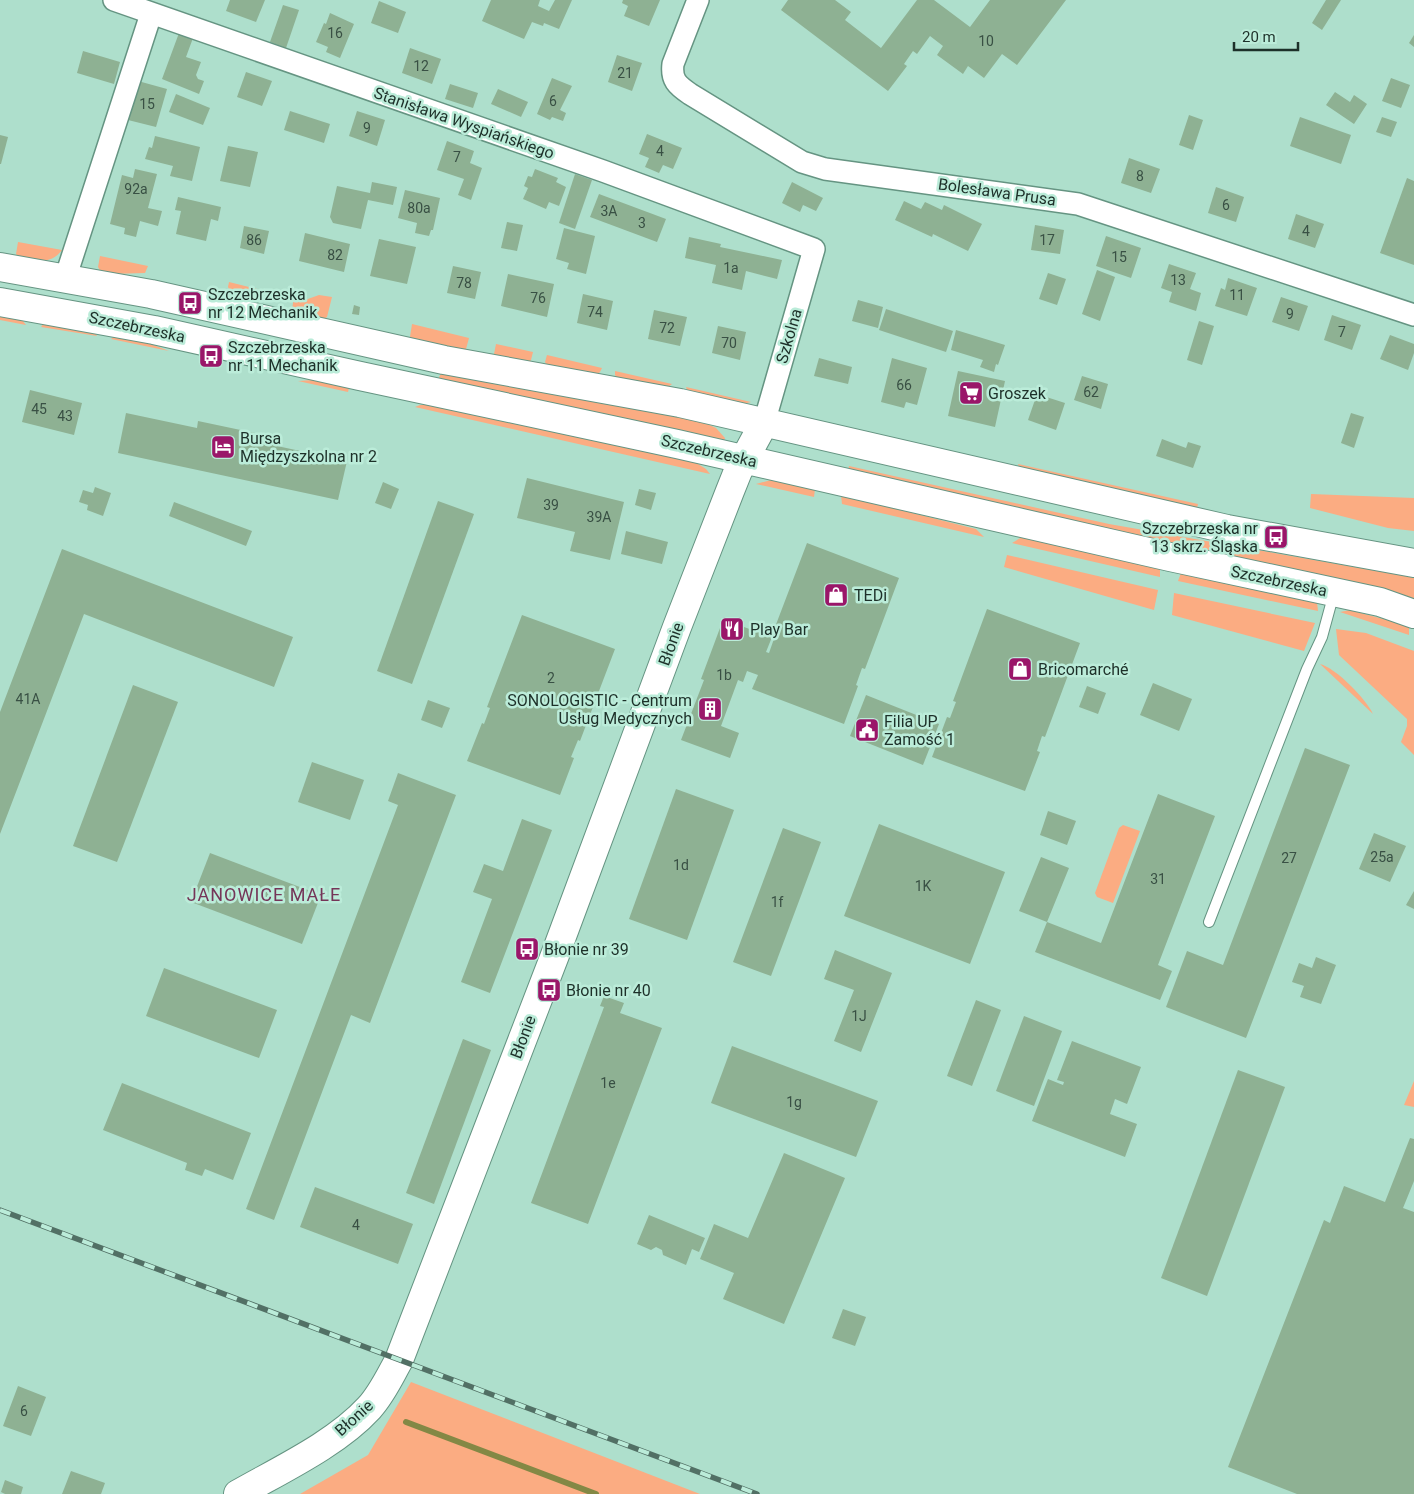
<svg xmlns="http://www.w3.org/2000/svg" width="1414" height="1494" font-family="Roboto,sans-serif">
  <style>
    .green { fill: #fbac82 }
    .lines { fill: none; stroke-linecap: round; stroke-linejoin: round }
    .stream { stroke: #838845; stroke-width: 6 }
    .building { fill: #8eb193 }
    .lane-casing { stroke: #659482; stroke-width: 12 }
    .street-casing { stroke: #659482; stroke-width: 24 }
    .secondary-casing { stroke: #659482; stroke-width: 30 }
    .primary-casing { stroke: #659482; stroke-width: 30 }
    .lane { stroke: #fff; stroke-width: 10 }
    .street { stroke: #fff; stroke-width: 21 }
    .secondary { stroke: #fff; stroke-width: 28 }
    .primary { stroke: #fff; stroke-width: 28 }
    .rail-casing { stroke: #527065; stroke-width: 5.5 }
    .rail { stroke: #bbecd9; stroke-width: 4; stroke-dasharray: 11; stroke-linecap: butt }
    .labels { text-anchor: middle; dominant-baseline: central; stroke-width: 5; stroke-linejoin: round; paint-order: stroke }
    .number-label { font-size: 14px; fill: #395044 }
    .street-label { font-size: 16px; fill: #1d3029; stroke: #bbecd9 }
    .poi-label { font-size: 16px; fill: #1d3029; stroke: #bbecd9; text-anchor: start }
    .neighbourhood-label { font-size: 18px; letter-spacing: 1px; fill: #753558; stroke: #bbecd9 }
  </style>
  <rect width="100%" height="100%" fill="#aedfcc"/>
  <!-- green -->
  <g class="green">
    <path d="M18 242 62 250C51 265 36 261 19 258L16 254Z"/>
    <polygon points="100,256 148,266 145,273 111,274 101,272 98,267"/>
    <polygon points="229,282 261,290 260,298 256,302 231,293 228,287"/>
    <polygon points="319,295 332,297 327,317 322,320 294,314 292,309 294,298 305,300"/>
    <polygon points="0,316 22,320 26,325 0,320"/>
    <polygon points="44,323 94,332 97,336 41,327"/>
    <polygon points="412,324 469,338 466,349 462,352 413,341 410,337"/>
    <polygon points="116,335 143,341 169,351 111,339"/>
    <polygon points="496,344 533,352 531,360 529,363 496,358 494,354"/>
    <polygon points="547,355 602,368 600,372 596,375 548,367 545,362"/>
    <polygon points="615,371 672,384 668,387 618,379 615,375"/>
    <polygon points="445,373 699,420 716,428 725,438 724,441 440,381 439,377 441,374"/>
    <polygon points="314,380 349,388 348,392 298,381"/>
    <polygon points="686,387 751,402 743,404 688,392"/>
    <polygon points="420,405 427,405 695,462 706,469 710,474 415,407"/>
    <polygon points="1018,464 1198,504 1197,508 1019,467"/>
    <polygon points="849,466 1109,524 1377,571 1414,576 1414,602 848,471"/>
    <polygon points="771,480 815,489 814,497 756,484"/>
    <polygon points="1311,494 1414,498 1414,531 1388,528 1310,508"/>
    <polygon points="841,495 976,529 984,537 842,504"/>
    <polygon points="1022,537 1160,569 1160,577 1012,543"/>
    <polygon points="1007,555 1158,590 1154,610 1004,567"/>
    <polygon points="1181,573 1317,602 1318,611 1178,581"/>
    <polygon points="1174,593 1315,623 1304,651 1172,615"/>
    <polygon points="1350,610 1409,626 1409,635 1340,612"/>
    <polygon points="1336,629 1366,633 1414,651 1414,755 1401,742 1407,726 1407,719 1339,655"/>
    <path d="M1320 664C1336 668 1366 699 1373 714Z"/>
    <polygon points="1123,825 1140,831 1113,903 1097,897 1095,893 1119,828"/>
    <polygon points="1414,1081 1414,1107 1404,1105"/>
    <polygon points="411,1382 700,1494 300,1494 368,1455"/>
  </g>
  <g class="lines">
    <!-- stream -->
    <polyline class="stream" points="406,1422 596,1494"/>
  </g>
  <!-- building -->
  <g class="building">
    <polygon points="230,0 265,0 256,22 226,11"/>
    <polygon points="491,0 540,0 538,6 549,11 555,0 572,0 559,29 544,23 543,26 532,22 524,39 482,21"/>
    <polygon points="623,0 660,0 649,26 624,16 628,6 622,3"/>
    <polygon points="788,0 835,0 851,12 845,20 881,48 917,0 934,0 970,27 990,0 1066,0 1017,65 1002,54 984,78 968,66 963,74 937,55 943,46 930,36 917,54 913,51 904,64 907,66 888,91 781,10"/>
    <polygon points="1326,0 1341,0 1322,30 1312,23"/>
    <polygon points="379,1 406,12 398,33 371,23"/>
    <polygon points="283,5 299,10 286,48 270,42"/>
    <polygon points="330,13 354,24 340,58 326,52 328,47 316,42 324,23 326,24"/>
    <polygon points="179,33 193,38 186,57 201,62 196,75 198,79 204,81 199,94 162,79"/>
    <polygon points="1414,35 1414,47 1409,43"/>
    <polygon points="410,48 441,59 432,84 402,73"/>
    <polygon points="83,51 120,62 114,84 77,73"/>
    <polygon points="617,55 642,63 632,91 608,82"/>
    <polygon points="246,72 272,81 262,106 237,97"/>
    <polygon points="552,78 572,86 560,110 566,113 563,121 552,117 550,120 537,114"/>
    <polygon points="1391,78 1410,85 1401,108 1382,101"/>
    <polygon points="138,81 167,89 156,127 128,120"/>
    <polygon points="450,84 478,93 473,108 445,99"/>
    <polygon points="498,89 528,102 521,117 491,104"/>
    <polygon points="1335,92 1350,102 1354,95 1367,104 1354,124 1326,105"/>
    <polygon points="176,94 210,108 203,125 169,112"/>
    <polygon points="290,111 330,124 324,143 284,130"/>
    <polygon points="357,111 385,120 377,146 349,136"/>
    <polygon points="1189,115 1203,120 1193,150 1179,145"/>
    <polygon points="1300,117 1351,135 1341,164 1290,146"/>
    <polygon points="1382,117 1397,122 1391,137 1376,132"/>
    <polygon points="647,134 682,148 673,169 663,165 659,173 645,167 649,158 639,154"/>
    <polygon points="0,135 8,137 1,164 0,164"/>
    <polygon points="155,136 200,147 192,181 170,176 173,166 145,159 149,147 152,148"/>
    <polygon points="447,141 474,151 470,163 482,168 471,200 458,195 464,179 437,170"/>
    <polygon points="228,146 258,152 250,187 220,181"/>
    <polygon points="1129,158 1160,169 1151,193 1121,183"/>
    <polygon points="135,169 157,174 148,208 162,211 158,226 140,221 136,237 124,234 125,228 110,224 122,175 133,178"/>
    <polygon points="535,169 558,178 556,182 566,187 559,206 549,202 546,209 523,199 528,188 524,186 528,176 532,177"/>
    <polygon points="575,174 592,180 575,229 559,223"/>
    <polygon points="1407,178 1414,181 1414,265 1380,253"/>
    <polygon points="372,182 397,187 393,205 368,200 361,229 333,223 330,217 337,186 370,193"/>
    <polygon points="792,182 823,198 816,211 803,205 800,212 782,203"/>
    <polygon points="1216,187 1244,197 1236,222 1208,213"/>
    <polygon points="405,190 440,198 433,230 431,230 429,236 415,233 417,223 398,218"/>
    <polygon points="599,194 666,219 657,242 590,217"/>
    <polygon points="178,197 221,207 218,221 211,219 206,241 176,234 181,211 175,210"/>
    <polygon points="904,201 921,209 925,202 942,210 944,205 982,224 968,251 933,234 932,237 895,220"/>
    <polygon points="1296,214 1324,224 1315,248 1288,239"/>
    <polygon points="507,222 523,225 517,251 501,248"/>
    <polygon points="1035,225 1064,230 1060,254 1031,250"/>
    <polygon points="244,226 269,231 264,254 240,248"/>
    <polygon points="564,228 595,236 586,274 567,269 569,263 556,259"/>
    <polygon points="305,233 350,244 344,272 299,261"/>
    <polygon points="1106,236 1141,248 1131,278 1096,266"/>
    <polygon points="689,237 721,244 720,247 782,260 777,279 746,271 742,290 712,283 716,265 685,258"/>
    <polygon points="379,239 416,247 407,284 370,276"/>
    <polygon points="1169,264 1196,273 1190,289 1201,293 1196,311 1169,302 1172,292 1161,288"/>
    <polygon points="453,266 481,272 475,299 447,293"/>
    <polygon points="1097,270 1115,277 1100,321 1082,314"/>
    <polygon points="1048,273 1066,279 1057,305 1039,299"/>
    <polygon points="508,274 554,284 547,317 501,306"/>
    <polygon points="1228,278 1257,288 1247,316 1215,306 1221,288 1225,290"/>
    <polygon points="583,294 613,301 607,330 577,323"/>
    <polygon points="1281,297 1308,306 1299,331 1272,322"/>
    <polygon points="858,300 883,307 878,328 852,321"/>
    <polygon points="354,305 360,307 359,315 352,314"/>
    <polygon points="886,309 953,331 946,352 879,330"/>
    <polygon points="654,310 687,317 680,346 648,339"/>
    <polygon points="1332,315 1361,325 1352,350 1324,340"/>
    <polygon points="1199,321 1214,326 1202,365 1187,360"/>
    <polygon points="718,326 746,332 740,360 712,353"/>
    <polygon points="956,330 1005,345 998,365 996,364 994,372 980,367 983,360 951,350"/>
    <polygon points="1390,335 1414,344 1414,353 1408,370 1380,359"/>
    <polygon points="819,358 852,367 848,384 814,376"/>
    <polygon points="892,358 927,368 917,405 906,402 904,408 881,402"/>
    <polygon points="958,371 1005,381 995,427 948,416"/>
    <polygon points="1082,376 1108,384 1101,409 1074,400"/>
    <polygon points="30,390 82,403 74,435 22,422"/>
    <polygon points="1037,394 1065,403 1056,430 1028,420"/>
    <polygon points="126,413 197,428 198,421 279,438 277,446 347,461 338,500 118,453"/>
    <polygon points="1351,413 1364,417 1354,448 1341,443"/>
    <polygon points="1162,439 1186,448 1188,442 1201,446 1193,468 1156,456"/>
    <polygon points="527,478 624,502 610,560 570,551 575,532 517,518"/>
    <polygon points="383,482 399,489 391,509 375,503"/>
    <polygon points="95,487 111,493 103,516 87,510 88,505 79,502 83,490 93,493"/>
    <polygon points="639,489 656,493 651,510 635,505"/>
    <polygon points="438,501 474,514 412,684 377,671"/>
    <polygon points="174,502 252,531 246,546 169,516"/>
    <polygon points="626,531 668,542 662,564 621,554"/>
    <polygon points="807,543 899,578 865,669 862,668 856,685 858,686 844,724 752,689 758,675 747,671 743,682 738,680 721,726 739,733 730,758 681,740 704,680 701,679 720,628 733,623 772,637 766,652 769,653 775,636 772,635"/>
    <polygon points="62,549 293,637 274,687 84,614 0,834 0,712"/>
    <polygon points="987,609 1080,643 1045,737 1042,736 1037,751 1040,752 1025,791 932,757 947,717 950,718 956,702 953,701"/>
    <polygon points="522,615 615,649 580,741 578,740 571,757 574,758 560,795 467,761 482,723 484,724 490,708 487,707"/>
    <polygon points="1153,683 1192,699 1179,731 1140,715"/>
    <polygon points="133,685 178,702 117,862 73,846"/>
    <polygon points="1087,686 1106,693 1098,714 1079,707"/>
    <polygon points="866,695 939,724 923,765 850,736"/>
    <polygon points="428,700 450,708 442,728 421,720"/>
    <polygon points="1305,748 1350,765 1246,1038 1166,1007 1187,951 1223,965"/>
    <polygon points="312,762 364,780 350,820 298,802"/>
    <polygon points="398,773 456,795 370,1023 351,1015 274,1220 246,1209 398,805 388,801"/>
    <polygon points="676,789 734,810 687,940 629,919"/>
    <polygon points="1158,794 1215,816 1158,965 1172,971 1160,1000 1035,952 1047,922 1019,911 1041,857 1069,868 1047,922 1101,943"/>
    <polygon points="1048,811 1076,821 1067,845 1040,835"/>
    <polygon points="522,819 552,830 490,993 461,982 492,899 473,892 484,864 503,871"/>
    <polygon points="879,824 1005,872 970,964 844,916"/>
    <polygon points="783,828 821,842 771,976 733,962"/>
    <polygon points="1374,833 1406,846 1390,882 1359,869"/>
    <polygon points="210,853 321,895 302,944 191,902"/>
    <polygon points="1414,891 1414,909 1406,905"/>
    <polygon points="835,950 892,973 861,1052 834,1041 854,990 824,979"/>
    <polygon points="1316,957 1336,965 1321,1004 1300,997 1304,986 1292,982 1299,963 1312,968"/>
    <polygon points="164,968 277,1010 259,1058 146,1016"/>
    <polygon points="604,996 624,1003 620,1013 662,1028 588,1224 531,1203 604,1007 600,1006"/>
    <polygon points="976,1000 1001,1010 972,1086 947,1076"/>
    <polygon points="1024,1016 1062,1031 1034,1106 996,1091"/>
    <polygon points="463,1039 491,1050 434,1204 406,1193"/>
    <polygon points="1072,1041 1141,1067 1127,1104 1115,1099 1110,1114 1137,1124 1125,1157 1032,1121 1048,1079 1063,1085 1064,1082 1057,1080"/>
    <polygon points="732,1046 878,1101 856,1157 711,1103"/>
    <polygon points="1238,1070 1285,1087 1207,1296 1161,1278"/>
    <polygon points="122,1083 251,1133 233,1180 205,1169 202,1176 185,1170 187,1163 103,1130"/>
    <polygon points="1410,1138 1414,1139 1414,1181 1403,1208 1414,1212 1414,1494 1297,1494 1228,1467 1324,1220 1330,1223 1344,1186 1385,1202"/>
    <polygon points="784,1153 845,1178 784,1324 723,1299 734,1273 700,1259 714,1224 748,1238"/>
    <polygon points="315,1187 413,1224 398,1264 300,1227"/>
    <polygon points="649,1215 705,1238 699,1252 692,1249 686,1265 663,1255 662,1250 656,1247 651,1250 637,1244"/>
    <polygon points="843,1309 866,1317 855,1346 832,1338"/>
    <polygon points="18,1386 46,1397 31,1436 3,1426"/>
    <polygon points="71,1471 105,1483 101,1494 62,1494"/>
    <polygon points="5,1480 23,1487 21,1494 5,1494 1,1492"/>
  </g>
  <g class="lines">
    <defs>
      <polyline id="lane" points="1209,922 1307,669 1322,637 1334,593"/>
      <g id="street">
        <polyline points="114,0 603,171 814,249 764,423"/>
        <path d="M698 0 673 64C671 80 677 85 690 94L802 162 825 169 1078 204 1414 315"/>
        <polyline points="65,279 151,14"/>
      </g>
      <path id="secondary" d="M238 1494C280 1470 336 1444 369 1408 382 1394 390 1376 399 1360L555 955 677 627 730 491 738 471 764 423"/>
      <g id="primary">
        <polyline points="0,267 151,294 444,360 680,403 1227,529 1414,563"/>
        <polyline points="0,302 154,330 360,376 677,444 1170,557 1380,602 1414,614"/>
      </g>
    </defs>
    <!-- lane casing -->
    <use href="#lane" class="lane-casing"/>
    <!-- street casing -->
    <use href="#street" class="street-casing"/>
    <!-- secondary casing -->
    <use href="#secondary" class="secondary-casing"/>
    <!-- primary casing -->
    <use href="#primary" class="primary-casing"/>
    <!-- lane -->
    <use href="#lane" class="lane"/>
    <!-- street -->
    <use href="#street" class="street"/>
    <!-- secondary -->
    <use href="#secondary" class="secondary"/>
    <!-- primary -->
    <use href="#primary" class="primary"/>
    <defs>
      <polyline id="rail" points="0,1210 757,1494"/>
    </defs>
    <!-- rail casing -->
    <use href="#rail" class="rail-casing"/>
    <!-- rail -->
    <use href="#rail" class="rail"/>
  </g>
  <!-- icons -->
  <defs>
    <symbol id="bus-square" viewBox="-11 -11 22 22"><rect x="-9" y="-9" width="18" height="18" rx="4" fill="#9a1669" stroke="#bbecd9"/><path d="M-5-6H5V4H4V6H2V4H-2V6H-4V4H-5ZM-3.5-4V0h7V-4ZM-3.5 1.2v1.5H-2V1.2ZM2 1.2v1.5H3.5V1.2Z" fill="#fff"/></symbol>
    <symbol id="supermarket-square" viewBox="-11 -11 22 22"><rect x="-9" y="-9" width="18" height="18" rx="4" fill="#9a1669" stroke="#bbecd9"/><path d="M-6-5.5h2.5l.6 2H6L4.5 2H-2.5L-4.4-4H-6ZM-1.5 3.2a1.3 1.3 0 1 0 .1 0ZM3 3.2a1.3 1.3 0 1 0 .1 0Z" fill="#fff"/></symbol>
    <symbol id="hotel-square" viewBox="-11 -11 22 22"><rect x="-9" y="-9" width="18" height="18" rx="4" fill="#9a1669" stroke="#bbecd9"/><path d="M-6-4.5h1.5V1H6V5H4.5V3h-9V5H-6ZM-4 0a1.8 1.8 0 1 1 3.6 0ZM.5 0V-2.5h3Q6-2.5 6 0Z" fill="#fff"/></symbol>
    <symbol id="shop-square" viewBox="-11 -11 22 22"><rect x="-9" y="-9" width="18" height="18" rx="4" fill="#9a1669" stroke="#bbecd9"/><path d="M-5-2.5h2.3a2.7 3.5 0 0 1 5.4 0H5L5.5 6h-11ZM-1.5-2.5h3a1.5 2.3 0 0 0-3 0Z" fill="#fff"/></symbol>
    <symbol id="restaurant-square" viewBox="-11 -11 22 22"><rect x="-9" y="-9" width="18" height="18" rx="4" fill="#9a1669" stroke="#bbecd9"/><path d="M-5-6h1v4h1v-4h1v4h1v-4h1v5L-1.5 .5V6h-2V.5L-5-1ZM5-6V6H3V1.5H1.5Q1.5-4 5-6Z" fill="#fff"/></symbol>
    <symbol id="building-square" viewBox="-11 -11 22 22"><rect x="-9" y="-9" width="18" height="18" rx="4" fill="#9a1669" stroke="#bbecd9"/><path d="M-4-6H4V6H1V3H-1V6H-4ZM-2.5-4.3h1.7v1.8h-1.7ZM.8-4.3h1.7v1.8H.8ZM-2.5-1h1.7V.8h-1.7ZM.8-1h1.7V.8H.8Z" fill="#fff"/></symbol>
    <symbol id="civic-square" viewBox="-11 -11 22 22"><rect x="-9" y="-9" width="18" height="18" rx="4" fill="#9a1669" stroke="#bbecd9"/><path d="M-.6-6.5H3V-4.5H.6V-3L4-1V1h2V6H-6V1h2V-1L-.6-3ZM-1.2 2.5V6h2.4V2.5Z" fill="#fff"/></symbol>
  </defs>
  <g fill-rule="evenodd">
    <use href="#bus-square" x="176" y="289" width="28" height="28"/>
    <use href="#bus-square" x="197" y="342" width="28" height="28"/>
    <use href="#supermarket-square" x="957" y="379" width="28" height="28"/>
    <use href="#hotel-square" x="209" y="433" width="28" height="28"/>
    <use href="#bus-square" x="1262" y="523" width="28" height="28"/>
    <use href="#shop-square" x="822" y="581" width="28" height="28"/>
    <use href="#restaurant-square" x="718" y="615" width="28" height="28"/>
    <use href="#shop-square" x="1006" y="655" width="28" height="28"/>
    <use href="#building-square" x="696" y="695" width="28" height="28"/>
    <use href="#civic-square" x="853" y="716" width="28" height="28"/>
    <use href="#bus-square" x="513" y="935" width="28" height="28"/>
    <use href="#bus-square" x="535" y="976" width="28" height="28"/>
  </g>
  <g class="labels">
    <!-- number labels -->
    <g class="number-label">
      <text x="335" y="33">16</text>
      <text x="986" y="41">10</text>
      <text x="421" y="66">12</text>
      <text x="625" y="73">21</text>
      <text x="553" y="101">6</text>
      <text x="147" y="104">15</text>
      <text x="367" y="128">9</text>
      <text x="660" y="151">4</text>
      <text x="457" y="157">7</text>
      <text x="1140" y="176">8</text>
      <text x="136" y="189">92a</text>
      <text x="1226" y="205">6</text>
      <text x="419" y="208">80a</text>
      <text x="609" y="211">3A</text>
      <text x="642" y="223">3</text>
      <text x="1306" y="231">4</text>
      <text x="254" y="240">86</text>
      <text x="1047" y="240">17</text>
      <text x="335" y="255">82</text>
      <text x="1119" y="257">15</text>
      <text x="731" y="268">1a</text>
      <text x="1178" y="280">13</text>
      <text x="464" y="283">78</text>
      <text x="1237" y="295">11</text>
      <text x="538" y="298">76</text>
      <text x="595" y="312">74</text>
      <text x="1290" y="314">9</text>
      <text x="667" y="328">72</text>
      <text x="1342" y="332">7</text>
      <text x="729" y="343">70</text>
      <text x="904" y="385">66</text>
      <text x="1091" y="392">62</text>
      <text x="39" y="409">45</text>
      <text x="65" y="416">43</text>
      <text x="551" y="505">39</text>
      <text x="599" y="517">39A</text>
      <text x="724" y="675">1b</text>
      <text x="551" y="678">2</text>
      <text x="28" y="699">41A</text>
      <text x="1382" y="857">25a</text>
      <text x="1289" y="858">27</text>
      <text x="681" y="865">1d</text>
      <text x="1158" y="879">31</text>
      <text x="923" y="886">1K</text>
      <text x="777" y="902">1f</text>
      <text x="859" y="1016">1J</text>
      <text x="608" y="1083">1e</text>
      <text x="794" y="1102">1g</text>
      <text x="356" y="1225">4</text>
      <text x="24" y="1411">6</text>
    </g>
    <!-- street labels -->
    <g class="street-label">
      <text transform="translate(464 123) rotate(19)">Stanisława Wyspiańskiego</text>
      <text transform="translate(997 192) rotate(8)">Bolesława Prusa</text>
      <text transform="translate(137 327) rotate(12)">Szczebrzeska</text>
      <text transform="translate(789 336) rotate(-74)">Szkolna</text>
      <text transform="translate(709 451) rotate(13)">Szczebrzeska</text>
      <text transform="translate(1279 581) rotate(12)">Szczebrzeska</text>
      <text transform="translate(671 644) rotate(-70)">Błonie</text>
      <text transform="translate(523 1037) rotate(-69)">Błonie</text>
      <text transform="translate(354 1418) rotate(-42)">Błonie</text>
    </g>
    <!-- poi labels -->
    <g class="poi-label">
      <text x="208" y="294">Szczebrzeska<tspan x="208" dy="18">nr 12 Mechanik</tspan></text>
      <text x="228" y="347">Szczebrzeska<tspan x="228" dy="18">nr 11 Mechanik</tspan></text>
      <text x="988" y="393">Groszek</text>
      <text x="240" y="438">Bursa<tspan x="240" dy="18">Międzyszkolna nr 2</tspan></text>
      <text x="1258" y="528" text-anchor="end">Szczebrzeska nr<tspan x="1258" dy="18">13 skrz. Śląska</tspan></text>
      <text x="854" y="595">TEDi</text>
      <text x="750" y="629">Play Bar</text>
      <text x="1038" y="669">Bricomarché</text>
      <text x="692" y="700" text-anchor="end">SONOLOGISTIC - Centrum<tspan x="692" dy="18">Usług Medycznych</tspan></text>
      <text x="884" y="721">Filia UP<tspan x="884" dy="18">Zamość 1</tspan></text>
      <text x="544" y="949">Błonie nr 39</text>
      <text x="566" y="990">Błonie nr 40</text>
    </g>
    <!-- neighbourhood labels -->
    <g class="neighbourhood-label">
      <text x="264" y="894">JANOWICE MAŁE</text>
    </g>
  </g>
  <!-- scale -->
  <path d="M1234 42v8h64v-8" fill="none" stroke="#1d3029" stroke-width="2.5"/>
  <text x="1242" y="42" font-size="15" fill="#1d3029" stroke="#bbecd9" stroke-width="4" paint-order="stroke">20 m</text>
</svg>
